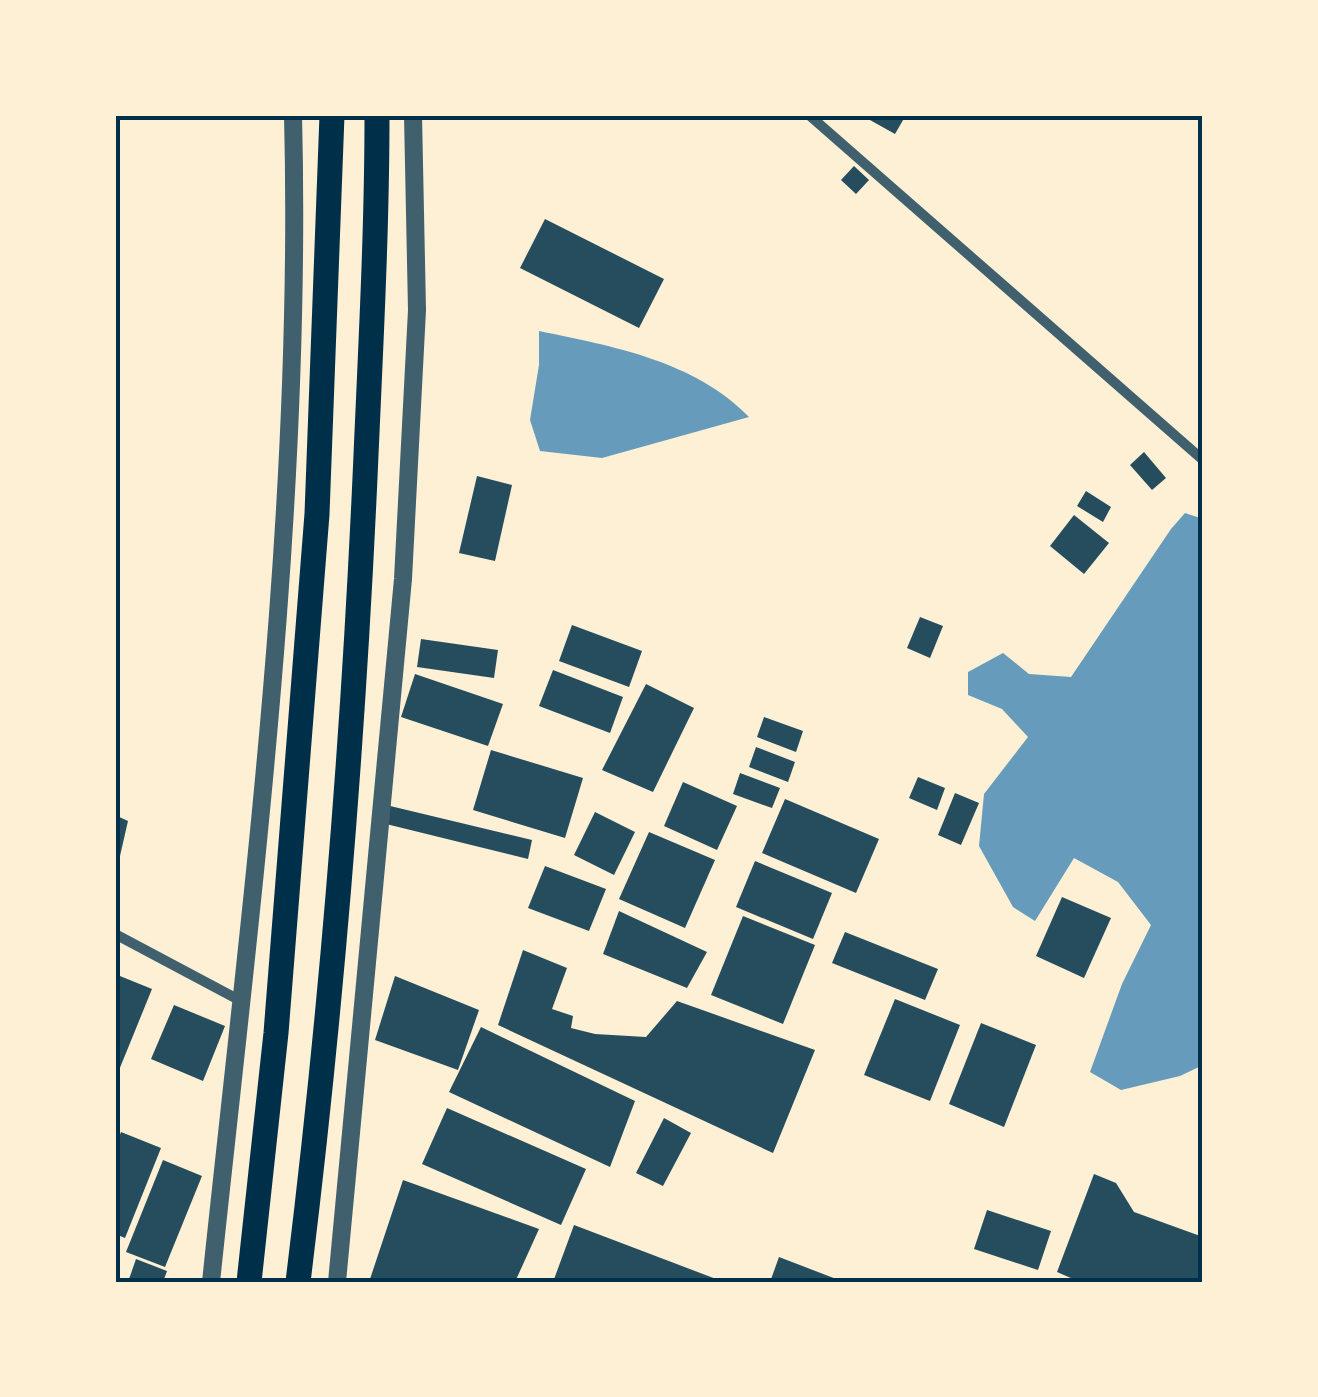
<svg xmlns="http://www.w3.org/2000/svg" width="1318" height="1397" font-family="'Source Sans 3',sans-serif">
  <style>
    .water { fill: #669bbc }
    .building { fill: #264d5e }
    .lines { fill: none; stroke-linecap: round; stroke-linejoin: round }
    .minor { stroke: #3f606c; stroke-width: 10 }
    .tertiary { stroke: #3f606c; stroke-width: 18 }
    .primary { stroke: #003049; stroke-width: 25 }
    .neatline { fill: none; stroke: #003049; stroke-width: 4 }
  </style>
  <rect width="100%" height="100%" fill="#fdf0d5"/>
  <!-- water -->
  <g class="water">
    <path d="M539 331C612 346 695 361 749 417L602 458 540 451 530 420 539 365Z"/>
    <polygon points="1185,513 1203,519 1203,1065 1180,1076 1121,1090 1090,1072 1122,984 1151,925 1118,882 1074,858 1035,921 1013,907 979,846 984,794 1028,737 1002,709 968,695 968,672 1003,653 1029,674 1071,677 1171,529"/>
  </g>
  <!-- building -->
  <g class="building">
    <polygon points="861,115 906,115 895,134"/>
    <polygon points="854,166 869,180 856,194 841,180"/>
    <polygon points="545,219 664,279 639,328 520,268"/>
    <polygon points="1144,452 1166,478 1152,490 1130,465"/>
    <polygon points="477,476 512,485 495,561 459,553"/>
    <polygon points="1086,491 1111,507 1103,522 1077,506"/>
    <polygon points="1074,515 1109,543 1084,574 1050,546"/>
    <polygon points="920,617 943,626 930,658 907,648"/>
    <polygon points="572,625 642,651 629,687 559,661"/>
    <polygon points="421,639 498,650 494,678 417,667"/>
    <polygon points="553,670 623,697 610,733 539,706"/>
    <polygon points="415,674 503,704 488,746 401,717"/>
    <polygon points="646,684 694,708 653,792 602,770"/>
    <polygon points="764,717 803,731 796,752 757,737"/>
    <polygon points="756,747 795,762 788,782 749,767"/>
    <polygon points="491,750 583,778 565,838 473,810"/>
    <polygon points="740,773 780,788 772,808 733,794"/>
    <polygon points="918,777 945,788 937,810 909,798"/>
    <polygon points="683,782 737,806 717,850 664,826"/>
    <polygon points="955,793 979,803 961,845 938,835"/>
    <polygon points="785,799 879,839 856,893 762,853"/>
    <polygon points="386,805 532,840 528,859 382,823"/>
    <polygon points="595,812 635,832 614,875 574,855"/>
    <polygon points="115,815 128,821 120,856 115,853"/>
    <polygon points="649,832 715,860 685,928 619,899"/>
    <polygon points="755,861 832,893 813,939 736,907"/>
    <polygon points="545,866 606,889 589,931 528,908"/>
    <polygon points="1062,897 1111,918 1084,978 1036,956"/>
    <polygon points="619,911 707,952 687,988 603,954"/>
    <polygon points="743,916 815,945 783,1024 711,995"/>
    <polygon points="845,932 938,969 925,1000 832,963"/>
    <polygon points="523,950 567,968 552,1009 573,1016 571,1028 595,1034 646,1037 677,1001 815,1050 773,1153 498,1025"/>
    <polygon points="115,974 152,989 115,1080"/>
    <polygon points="395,976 479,1010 458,1070 375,1040"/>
    <polygon points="895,999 960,1025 930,1101 864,1075"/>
    <polygon points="174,1005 225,1026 203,1081 151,1059"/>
    <polygon points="981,1023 1036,1045 1004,1127 949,1104"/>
    <polygon points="481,1027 635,1101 610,1167 449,1092"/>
    <polygon points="447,1108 586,1169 561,1225 422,1164"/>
    <polygon points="664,1118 691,1133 663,1186 636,1173"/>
    <polygon points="121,1132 161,1148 125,1238 115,1234 115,1148"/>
    <polygon points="163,1160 202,1176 165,1267 126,1252"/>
    <polygon points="1094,1174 1116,1183 1134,1212 1203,1237 1203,1282 1080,1282 1057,1272"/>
    <polygon points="403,1180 539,1229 515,1282 369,1282"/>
    <polygon points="987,1210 1051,1231 1038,1270 974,1249"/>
    <polygon points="574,1225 724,1282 553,1282"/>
    <polygon points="779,1257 844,1282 770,1282"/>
    <polygon points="136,1259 167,1271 163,1282 128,1282"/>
  </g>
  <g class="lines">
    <!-- minor -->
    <g class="minor">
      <polyline points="809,115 1203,460"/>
      <polyline points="115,934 241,1001"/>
    </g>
    <!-- tertiary -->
    <g class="tertiary">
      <path d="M211 1282C252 894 303 506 293 115"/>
      <polyline points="337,1282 403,579 417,310 413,115"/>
    </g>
    <!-- primary -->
    <g class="primary">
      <polyline points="249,1282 276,1033 317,514 332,115"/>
      <path d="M298 1282C332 1007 354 732 366 455 371 341 377 228 377 115"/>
    </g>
  </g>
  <!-- border -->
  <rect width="1318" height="1397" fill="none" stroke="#fdf0d5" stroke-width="235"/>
  <rect x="118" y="118" width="1082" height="1162" class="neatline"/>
</svg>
